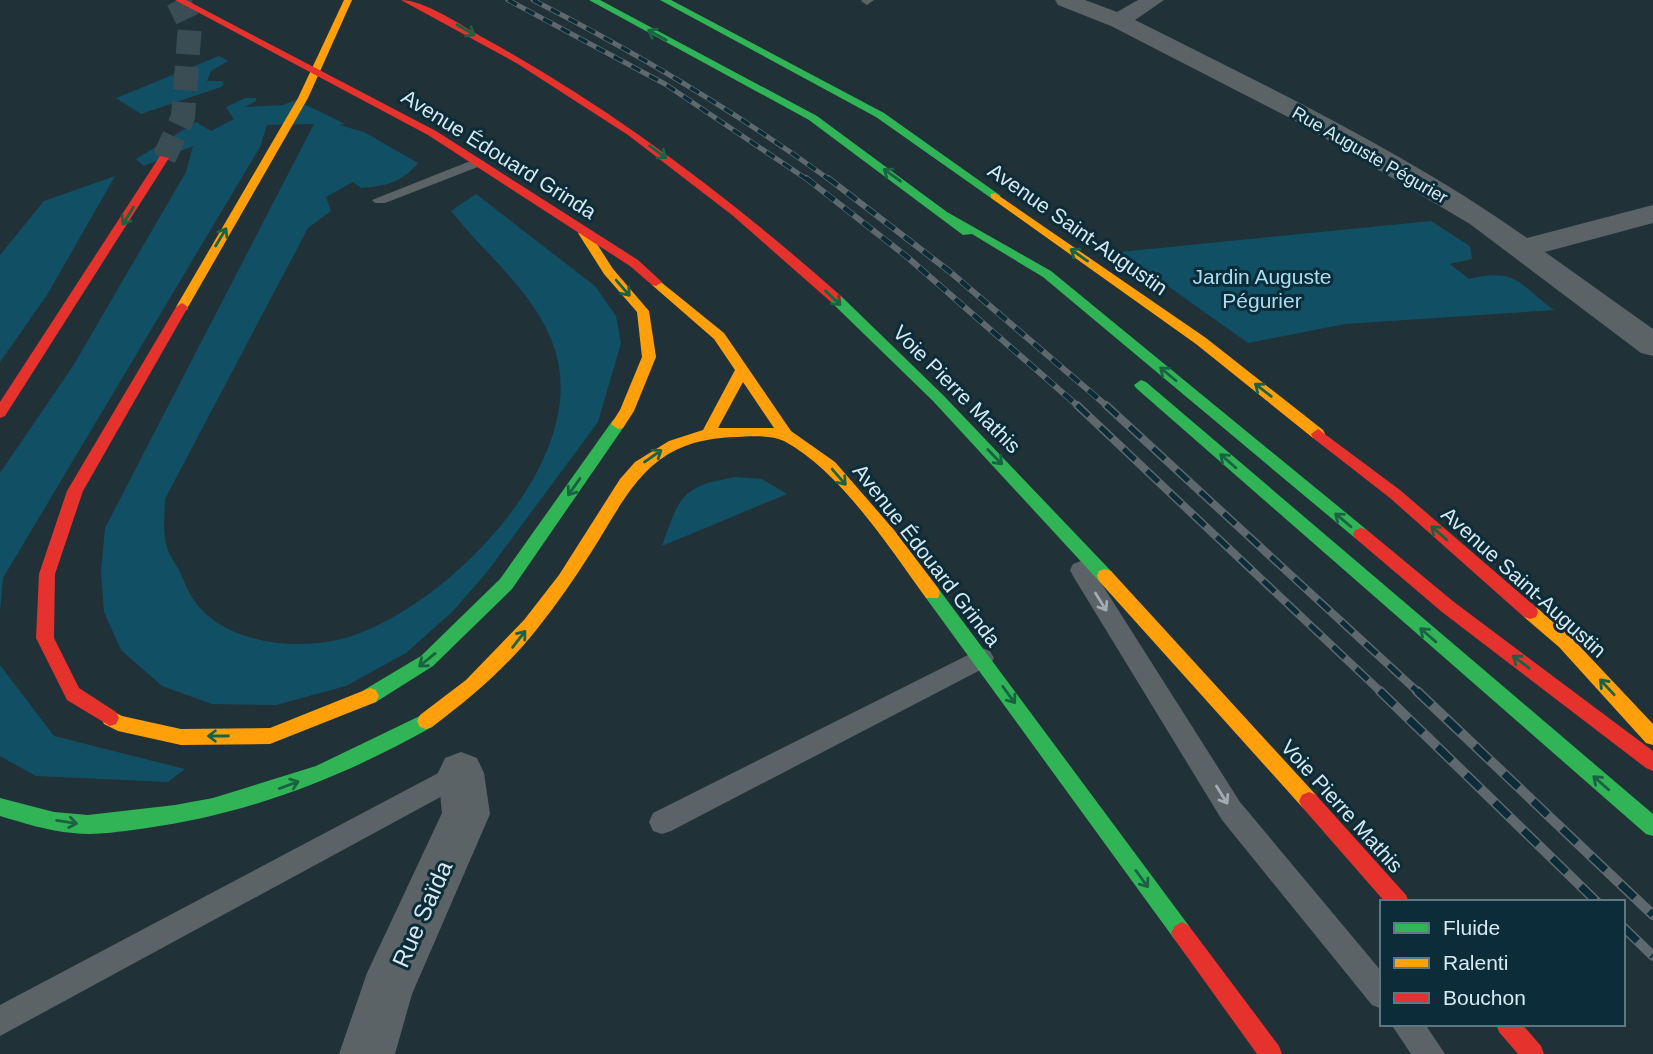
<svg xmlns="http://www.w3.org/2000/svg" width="1653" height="1054" font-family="Helvetica,sans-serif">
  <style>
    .green { fill: #114f64 }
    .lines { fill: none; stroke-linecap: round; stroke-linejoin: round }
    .highway-tunnel { stroke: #3b4d54; stroke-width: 24; stroke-dasharray: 24 12; stroke-linecap: butt }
    .lane { fill: #5c6367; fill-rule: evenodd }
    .street { fill: #5c6367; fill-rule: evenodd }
    .fast { fill: #30b455; fill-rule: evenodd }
    .slow { fill: #ff9f0a; fill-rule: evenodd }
    .jam { fill: #e5322d; fill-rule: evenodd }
    .rail-far3-casing { stroke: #5e686d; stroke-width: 5 }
    .rail-far2-casing { stroke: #5e686d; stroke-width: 6 }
    .rail-far1-casing { stroke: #5e686d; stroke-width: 8 }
    .rail-casing { stroke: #5e686d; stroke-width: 10 }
    .rail-far3 { stroke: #0b2c38; stroke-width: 3.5; stroke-dasharray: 10; stroke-linecap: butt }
    .rail-far2 { stroke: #0b2c38; stroke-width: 4.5; stroke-dasharray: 12; stroke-linecap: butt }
    .rail-far1 { stroke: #0b2c38; stroke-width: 5; stroke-dasharray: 16; stroke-linecap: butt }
    .rail { stroke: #0b2c38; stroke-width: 7; stroke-dasharray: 20; stroke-linecap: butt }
    .oneway { stroke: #1a6244 }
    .oneway2 { stroke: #a0adb3 }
    .labels { text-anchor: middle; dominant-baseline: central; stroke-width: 6; stroke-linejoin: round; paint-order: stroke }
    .far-street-label { font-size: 18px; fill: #d7e9f1; stroke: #0b2c38 }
    .street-label { font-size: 21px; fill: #d7e9f1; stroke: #0b2c38 }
    .park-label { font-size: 21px; fill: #a8ddf3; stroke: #0b2c38 }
    .near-street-label { font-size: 24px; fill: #d7e9f1; stroke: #0b2c38 }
  </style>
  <rect width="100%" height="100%" fill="#203238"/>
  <!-- green -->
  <g class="green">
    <polygon points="219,56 228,61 211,71 207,81 222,81 224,84 221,87 141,114 116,98"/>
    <path d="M245 98H256V101L245 107 283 105 296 100 345 124 339 125 364 132 418 163C401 183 386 186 361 188L353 182 326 197 331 211 308 228 165 499C165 513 162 533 167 547 169 555 175 563 179 570 183 578 186 587 190 594 219 645 299 652 349 637 447 606 591 462 555 350 537 293 487 257 451 211L476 194 595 286 616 316 621 343 598 422 487 572 453 611 406 653 346 686 276 705 212 704 162 686 121 650 104 612 101 572 105 528 314 124 267 125 260 147 3 578 0 612V473L73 366 186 172 193 146 144 166 136 159 196 122 211 131 234 119 226 107Z"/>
    <polygon points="115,176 47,295 0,362 0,255 44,201"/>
    <path d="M1431 221 1470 246 1472 259 1450 264 1469 279C1516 268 1518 283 1554 310L1345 324 1248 343 1120 252Z"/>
    <path d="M736 477 762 479 787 494 662 546C680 496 681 486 736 477Z"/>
    <polygon points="0,665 54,736 185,769 168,782 36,776 0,756"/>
  </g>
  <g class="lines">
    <!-- highway-tunnel -->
    <polyline class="highway-tunnel" points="164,158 183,117 190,25 178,0"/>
    <!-- lane -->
    <g class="lane">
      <polygon points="874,0 867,5 861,1 862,0"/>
      <polygon points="478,158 485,162 483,165 385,203 375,203 372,200"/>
      <polygon points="1081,561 1089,564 1240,802 1382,972 1382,1009 1372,1005 1222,820 1073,576 1070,570 1073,564"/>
      <polygon points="982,648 990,651 994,658 990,665 671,831 662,834 653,831 649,822 653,813"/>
      <polygon points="461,761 470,765 474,773 470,781 0,1036 0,1005"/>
      <polygon points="1391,1024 1425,1024 1445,1054 1411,1054"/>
    </g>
    <!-- street -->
    <g class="street">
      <path d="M1055 0H1085L1117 12 1138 0H1164L1135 20C1268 87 1406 152 1527 238L1653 205V223L1545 252 1653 329V356L1641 353 1470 224 1292 119 1111 26 1058 5Z"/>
      <polygon points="461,752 477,758 484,773 490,814 412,994 395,1054 339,1054 367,973 442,813 438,773 445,758"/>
    </g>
    <!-- fast -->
    <g class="fast">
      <polygon points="589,0 600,0 817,116 947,212 1051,271 1367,530 1369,534 1367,538 1355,538 1043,277 972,234 963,235 809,120"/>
      <polygon points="660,0 671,0 884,113 1001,196 991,198 876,117"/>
      <polygon points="836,295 841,296 943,395 1111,571 1113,576 1111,581 1099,581 933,401 831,302 831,296"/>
      <polygon points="1141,380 1146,382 1653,814 1653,836 1646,834 1136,388 1134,385"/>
      <polygon points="618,419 623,420 625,424 623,428 512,589 433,666 376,702 370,704 364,702 361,696 364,690 421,656 500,579 613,420"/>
      <polygon points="932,586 938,588 1189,926 1193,933 1189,940 1182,944 1175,940 926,598 924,593 926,588"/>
      <path d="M426 713 432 715 435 721 432 727C343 777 249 814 147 828 123 831 97 836 73 833 48 831 24 823 0 816V798L54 812 88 815 175 805 213 798 316 766Z"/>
    </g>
    <!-- slow -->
    <g class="slow">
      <polygon points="344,0 352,0 308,98 188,307 187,310 177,310 176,307 298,98"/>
      <polygon points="995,193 1206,338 1323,430 1325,434 1323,438 1313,438 1196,344 991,198 991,194"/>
      <polygon points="584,229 588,230 613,269 649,311 656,357 634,411 623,428 618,429 611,424 620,410 642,357 637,312 604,274 578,233"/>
      <path d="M656 278 724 333 791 431 835 462 894 530 938 588 940 593 938 598H926C889 547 840 471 784 441 772 435 751 436 737 437 651 439 632 487 592 551 575 578 557 604 537 629 507 667 471 698 432 727L426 729 420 727 417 721 420 715 466 680 524 620 559 575 620 479 635 462 669 441 703 430 735 370 714 339 652 285V279ZM743 382 774 428H718Z"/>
      <polygon points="1105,569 1111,571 1316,795 1319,801 1316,807 1309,810 1302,807 1099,581 1097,576 1099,571"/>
      <polygon points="1530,605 1536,607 1571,637 1653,724 1653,745 1646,743 1559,647 1524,617 1522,612 1524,607"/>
      <polygon points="370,688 376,690 379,696 376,702 270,744 181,745 118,731 104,724 101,718 104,712 110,710 122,716 181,729 270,728"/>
    </g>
    <!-- jam -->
    <g class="jam">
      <polygon points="175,0 186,0 436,131 638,260 662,282 656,286 652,285 630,266 428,135"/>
      <path d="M401 0C424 0 461 25 482 37 613 109 729 197 841 296V302H831L732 215 628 135 518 64Z"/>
      <polygon points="160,156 169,158 5,416 0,418 0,402"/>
      <polygon points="182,303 188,307 83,491 55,574 54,638 79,688 116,712 119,718 116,724 110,726 67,700 36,638 39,574 67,491 176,307"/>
      <polygon points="1318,429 1400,490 1536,607 1538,612 1536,617 1530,619 1524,617 1390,498 1313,438 1311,434"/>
      <polygon points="1361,528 1367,530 1454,602 1653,751 1653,771 1646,768 1442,612 1355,538 1353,534 1355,530"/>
      <polygon points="1309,792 1316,795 1406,895 1409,902 1385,902 1302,807 1299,801 1302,795"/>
      <polygon points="1182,922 1189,926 1279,1046 1282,1054 1257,1054 1175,940 1171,933 1175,926"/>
      <polygon points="1496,1024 1522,1024 1541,1046 1544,1054 1518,1054 1499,1032"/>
    </g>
    <defs>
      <g id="rail-far3">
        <polyline points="508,0 665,84 808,180"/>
        <path d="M533 0C637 53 736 112 830 180"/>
      </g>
      <g id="rail-far2">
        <polyline points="806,178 906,256 1079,407"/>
        <polyline points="828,178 949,271 1108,407"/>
      </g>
      <g id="rail-far1">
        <polyline points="1077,405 1382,693"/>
        <polyline points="1106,405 1419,693"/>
      </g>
      <g id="rail">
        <polyline points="1380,691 1597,902"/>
        <polyline points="1417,691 1653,915"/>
        <polyline points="1623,927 1653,956"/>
      </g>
    </defs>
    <!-- rail-far3 casing -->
    <use href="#rail-far3" class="rail-far3-casing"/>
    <!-- rail-far2 casing -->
    <use href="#rail-far2" class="rail-far2-casing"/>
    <!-- rail-far1 casing -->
    <use href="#rail-far1" class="rail-far1-casing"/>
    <!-- rail casing -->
    <use href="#rail" class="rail-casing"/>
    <!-- rail-far3 -->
    <use href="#rail-far3" class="rail-far3"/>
    <!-- rail-far2 -->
    <use href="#rail-far2" class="rail-far2"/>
    <!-- rail-far1 -->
    <use href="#rail-far1" class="rail-far1"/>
    <!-- rail -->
    <use href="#rail" class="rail"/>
  </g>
  <!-- one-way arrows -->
  <defs><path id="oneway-shaft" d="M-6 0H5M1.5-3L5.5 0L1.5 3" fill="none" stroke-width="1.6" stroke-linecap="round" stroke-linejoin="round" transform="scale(1.75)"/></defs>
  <g class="oneway">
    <use href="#oneway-shaft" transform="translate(466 30) rotate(30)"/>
    <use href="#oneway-shaft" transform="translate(657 35) rotate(-151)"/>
    <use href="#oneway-shaft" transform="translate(658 152) rotate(36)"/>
    <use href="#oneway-shaft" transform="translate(892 175) rotate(-144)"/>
    <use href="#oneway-shaft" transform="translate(128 216) rotate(122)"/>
    <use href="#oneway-shaft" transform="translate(221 237) rotate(-59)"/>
    <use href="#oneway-shaft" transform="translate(1079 255) rotate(-145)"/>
    <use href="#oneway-shaft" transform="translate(623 288) rotate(49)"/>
    <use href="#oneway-shaft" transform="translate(833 298) rotate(43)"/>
    <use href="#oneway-shaft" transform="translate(1168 374) rotate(-140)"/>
    <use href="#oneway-shaft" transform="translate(1263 390) rotate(-142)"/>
    <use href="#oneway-shaft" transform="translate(653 456) rotate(-35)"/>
    <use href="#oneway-shaft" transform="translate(995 457) rotate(46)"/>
    <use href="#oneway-shaft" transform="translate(1228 461) rotate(-139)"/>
    <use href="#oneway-shaft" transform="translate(839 477) rotate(49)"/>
    <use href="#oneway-shaft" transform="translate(574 487) rotate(125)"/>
    <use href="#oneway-shaft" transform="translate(1343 520) rotate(-140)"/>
    <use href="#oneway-shaft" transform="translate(1439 533) rotate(-139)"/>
    <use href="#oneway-shaft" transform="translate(1428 635) rotate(-139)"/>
    <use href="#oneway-shaft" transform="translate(519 639) rotate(-52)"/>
    <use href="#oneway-shaft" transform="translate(427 660) rotate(141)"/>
    <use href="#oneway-shaft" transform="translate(1521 662) rotate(-143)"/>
    <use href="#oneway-shaft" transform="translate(1607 687) rotate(-133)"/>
    <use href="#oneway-shaft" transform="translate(1009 695) rotate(54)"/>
    <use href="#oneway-shaft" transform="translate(218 736) rotate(180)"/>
    <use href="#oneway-shaft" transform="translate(1601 783) rotate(-139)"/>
    <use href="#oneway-shaft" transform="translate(289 785) rotate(-20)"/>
    <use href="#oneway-shaft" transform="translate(67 822) rotate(9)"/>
    <use href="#oneway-shaft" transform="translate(1142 879) rotate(54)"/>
  </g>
  <g class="oneway2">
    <use href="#oneway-shaft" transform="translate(1101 602) rotate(58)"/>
    <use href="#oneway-shaft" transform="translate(1222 795) rotate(58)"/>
  </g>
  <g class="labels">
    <!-- far-street labels -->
    <g class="far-street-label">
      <text transform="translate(1370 155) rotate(30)">Rue Auguste Pégurier</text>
    </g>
    <!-- street labels -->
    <g class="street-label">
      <text transform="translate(499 154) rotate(32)">Avenue Édouard Grinda</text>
      <text transform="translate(1078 229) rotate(35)">Avenue Saint-Augustin</text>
      <text transform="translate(957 389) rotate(45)">Voie Pierre Mathis</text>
      <text transform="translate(927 555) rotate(52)">Avenue Édouard Grinda</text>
      <text transform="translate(1524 582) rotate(42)">Avenue Saint-Augustin</text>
      <text transform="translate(1342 806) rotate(48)">Voie Pierre Mathis</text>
    </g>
    <!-- park labels -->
    <g class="park-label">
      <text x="1262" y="276">Jardin Auguste<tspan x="1262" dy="24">Pégurier</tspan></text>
    </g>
    <!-- near-street labels -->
    <g class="near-street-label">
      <text transform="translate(422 914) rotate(-66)">Rue Saïda</text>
    </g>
  </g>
  <!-- legend -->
  <rect x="1380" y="900" width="245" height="126" fill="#0b2c38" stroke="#5d7882" stroke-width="2"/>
  <rect x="1394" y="923" width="35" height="10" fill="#30b455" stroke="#5d7882" stroke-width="2"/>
  <text x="1443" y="935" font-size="21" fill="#d7e9f1">Fluide</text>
  <rect x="1394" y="958" width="35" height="10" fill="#ff9f0a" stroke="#5d7882" stroke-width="2"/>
  <text x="1443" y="970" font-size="21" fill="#d7e9f1">Ralenti</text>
  <rect x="1394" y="993" width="35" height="10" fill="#e5322d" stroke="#5d7882" stroke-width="2"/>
  <text x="1443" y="1005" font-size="21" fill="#d7e9f1">Bouchon</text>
</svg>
